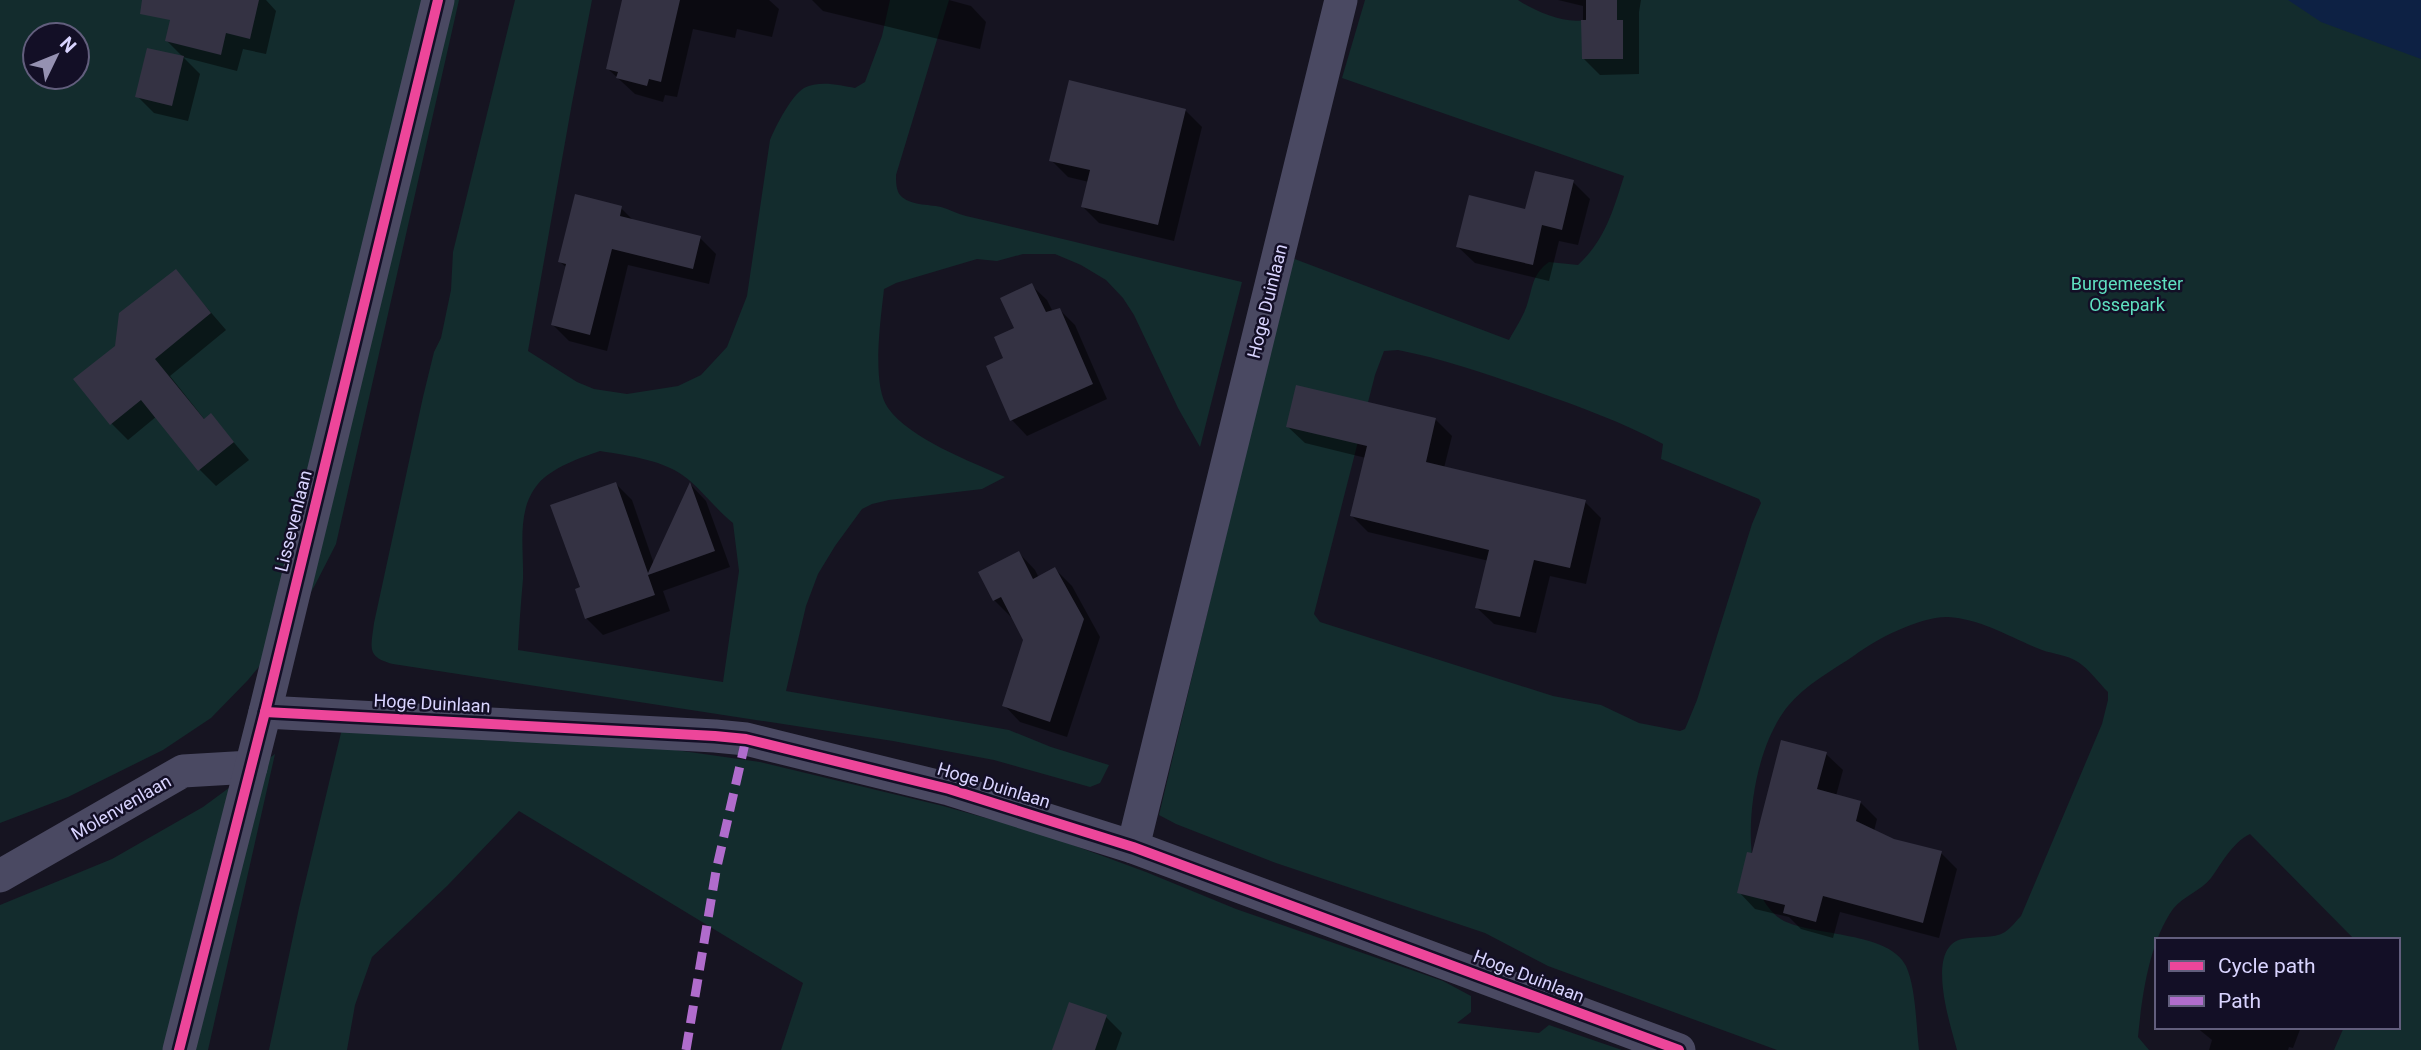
<svg xmlns="http://www.w3.org/2000/svg" width="2421" height="1050" font-family="Roboto,sans-serif">
  <style>
    .green { fill: #132c2d; fill-rule: evenodd }
    .water { fill: #0d2144 }
    .shadow { fill: #0007 }
    .building { fill: #343243 }
    .lines { fill: none; stroke-linecap: round; stroke-linejoin: round }
    .minor { stroke: #4a4962; stroke-width: 33 }
    .quiet { stroke: #b06ccc; stroke-width: 9; stroke-dasharray: 18 9; stroke-linecap: butt }
    .cycleway-casing { stroke: #130f26; stroke-width: 15 }
    .cycleway { stroke: #ed469a; stroke-width: 10 }
    .labels { text-anchor: middle; dominant-baseline: central; stroke-width: 5; stroke-linejoin: round; paint-order: stroke }
    .park-label { font-size: 18px; fill: #5fe0c0; stroke: #130f26 }
    .street-label { font-size: 18px; fill: #d9d4ff; stroke: #130f26 }
  </style>
  <rect width="100%" height="100%" fill="#161421"/>
  <!-- green -->
  <g class="green">
    <path d="M0 0H459L336 544 315 585 287 633 248 680 211 718 163 750 68 797 0 823ZM35 35H77V77H35Z"/>
    <path d="M515 0H592L572 103 528 351 577 382 594 389 627 394 678 386 701 375 727 347 747 296 770 140C776 126 791 96 804 88 819 80 840 85 855 88L865 82 882 36 890 0H949L896 175C896 181 896 190 900 195 910 206 928 204 941 207 949 209 957 214 966 216 1058 237 1150 261 1242 282L1200 447 1178 408 1134 315 1123 298 1106 280 1081 265 1055 254H1023L997 261 977 259 896 283 884 289C881 318 871 384 888 408 910 439 970 461 1005 477L982 489 889 500 872 504 862 509 835 546 818 574 806 606 786 691 1009 730 1051 747 1109 765 1100 783 1090 787 994 760 893 741 393 664C366 657 371 648 374 623L423 397 434 352 441 338 451 290 453 252ZM600 451C630 456 666 460 689 480 705 494 717 510 733 523L739 571 723 682 518 650C519 626 521 602 523 579 524 548 516 510 538 484 551 468 582 457 600 451Z"/>
    <path d="M1365 0H1518C1534 11 1568 26 1588 19 1598 16 1607 6 1616 0H2421V1050H2334L2344 1027H2398V940H2355L2250 834C2232 843 2222 863 2211 878 2201 891 2183 896 2173 909 2149 943 2142 996 2138 1037L2149 1050H1957C1951 1026 1924 948 1962 939 1974 936 1994 939 2005 932 2011 928 2016 921 2021 916L2102 724 2108 700V692C2098 682 2089 669 2078 662 2068 655 2053 654 2042 650 2011 638 1982 619 1948 617 1921 616 1876 639 1855 655 1833 670 1805 685 1788 706 1752 750 1739 848 1763 899 1767 907 1776 917 1784 921 1814 936 1890 932 1906 966 1916 988 1916 1025 1919 1050H1777L1548 966 1485 933 1276 863 1176 824 1159 815 1292 258 1509 340C1515 329 1523 317 1527 305 1533 287 1532 274 1549 262L1578 265C1605 240 1613 211 1624 176L1342 78ZM1398 350C1445 359 1492 376 1538 392 1580 407 1622 422 1663 444L1661 459 1759 499 1761 503 1752 524 1697 700 1685 729 1680 731 1639 723 1601 705 1553 696 1320 622 1314 614 1375 375 1384 351Z"/>
    <polygon points="351,704 760,762 943,806 1040,833 1146,872 1236,909 1443,981 1471,996 1471,1012 1457,1023 1539,1033 1549,1025 1622,1050 781,1050 803,983 519,811 447,886 372,957 355,1005 347,1050 269,1050 299,908 341,733"/>
    <polygon points="275,754 208,1050 0,1050 0,905 112,859 203,807"/>
  </g>
  <!-- water -->
  <polygon class="water" points="2288,0 2421,0 2421,59 2321,22"/>
  <!-- shadow -->
  <g class="shadow">
    <polygon points="176,0 266,0 276,11 266,54 243,49 237,71 183,57 200,74 188,121 154,113 137,96 183,57 167,41"/>
    <polygon points="624,0 769,0 779,9 772,37 737,29 735,38 693,29 677,97 665,95 663,102 635,94 608,69"/>
    <polygon points="812,0 949,0 971,6 986,22 980,49 823,11"/>
    <polygon points="1558,0 1641,0 1639,12 1639,74 1600,75 1583,58 1583,6"/>
    <polygon points="1070,83 1186,111 1202,127 1174,241 1099,223 1083,207 1089,182 1068,177 1051,160"/>
    <polygon points="1573,182 1590,199 1578,245 1559,241 1549,281 1475,263 1458,247 1527,211"/>
    <polygon points="621,208 635,222 700,238 716,254 709,284 628,265 607,351 569,341 553,325 567,268 560,262"/>
    <polygon points="176,272 226,330 170,376 205,420 211,416 249,460 216,486 200,470 157,416 128,440 111,423 117,347"/>
    <polygon points="1031,285 1047,300 1053,312 1060,310 1075,325 1107,399 1027,436 1012,420 988,367 1005,359"/>
    <polygon points="1435,419 1452,436 1444,468 1585,502 1601,518 1586,584 1550,576 1536,633 1494,624 1477,608 1489,561 1368,532 1352,516 1366,458 1305,443 1288,427"/>
    <polygon points="616,484 632,500 654,564 691,485 706,501 730,567 663,591 670,611 603,635 586,618 582,588"/>
    <polygon points="1019,553 1035,570 1039,578 1055,569 1072,586 1100,637 1067,737 1020,722 1004,705 1025,640 1012,616 1011,617 994,600"/>
    <polygon points="1826,754 1843,770 1836,796 1860,802 1877,819 1874,831 1893,840 1941,853 1957,869 1939,938 1840,912 1833,938 1801,929 1789,917 1755,909 1739,892 1754,855"/>
    <polygon points="1106,1017 1122,1033 1116,1050 1057,1050"/>
    <polygon points="2196,1027 2301,1027 2293,1048 2289,1047 2288,1050 2209,1050 2212,1040"/>
  </g>
  <!-- building -->
  <g class="building">
    <polygon points="142,0 259,0 250,39 226,33 221,55 165,41 170,20 140,14"/>
    <polygon points="622,0 680,0 661,82 649,79 647,86 616,78 618,72 606,69"/>
    <polygon points="1586,0 1617,0 1617,20 1623,20 1623,59 1582,59 1581,20 1586,20"/>
    <polygon points="147,48 184,56 172,106 135,97"/>
    <polygon points="1069,80 1186,109 1158,225 1081,207 1090,170 1049,161"/>
    <polygon points="1535,171 1574,180 1562,230 1542,225 1533,265 1456,247 1469,195 1525,209"/>
    <polygon points="575,194 622,206 620,216 701,236 693,269 612,249 590,335 551,325 566,264 558,262"/>
    <polygon points="176,269 211,313 155,359 204,419 211,413 234,442 198,471 141,400 110,425 73,379 115,346 119,313"/>
    <polygon points="1032,283 1046,312 1060,308 1093,384 1010,421 986,366 1003,358 994,337 1014,328 1000,298"/>
    <polygon points="1296,385 1436,418 1426,462 1586,500 1570,568 1534,560 1520,617 1475,608 1489,550 1350,516 1367,446 1286,427"/>
    <polygon points="616,482 648,573 690,482 715,551 648,575 655,595 585,619 575,589 580,587 550,505"/>
    <polygon points="1019,551 1033,579 1055,567 1084,619 1050,722 1002,706 1023,640 1001,597 993,601 978,572"/>
    <polygon points="1781,740 1827,752 1817,789 1861,801 1856,821 1894,839 1942,851 1923,923 1823,896 1816,922 1783,913 1785,905 1737,893 1747,852 1752,853"/>
    <polygon points="1069,1002 1107,1015 1095,1050 1052,1050"/>
  </g>
  <g class="lines">
    <!-- minor -->
    <g class="minor">
      <polyline points="265,712 715,736 746,739 949,789 1133,847 1679,1050"/>
      <polyline points="1133,847 1341,0"/>
      <polyline points="0,876 183,771 251,767"/>
      <polyline points="179,1050 265,712 438,0"/>
    </g>
    <!-- quiet -->
    <polyline class="quiet" points="686,1050 716,871 746,739"/>
    <defs>
      <g id="cycleway">
        <polyline points="265,712 715,736 746,739 949,789 1133,847 1679,1050"/>
        <polyline points="179,1050 265,712 438,0"/>
      </g>
    </defs>
    <!-- cycleway casing -->
    <use href="#cycleway" class="cycleway-casing"/>
    <!-- cycleway -->
    <use href="#cycleway" class="cycleway"/>
  </g>
  <g class="labels">
    <!-- park labels -->
    <g class="park-label">
      <text x="2127" y="283">Burgemeester<tspan x="2127" dy="21">Ossepark</tspan></text>
    </g>
    <!-- street labels -->
    <g class="street-label">
      <text transform="translate(1267 301) rotate(-76)">Hoge Duinlaan</text>
      <text transform="translate(293 521) rotate(-76)">Lissevenlaan</text>
      <text transform="translate(432 703) rotate(3)">Hoge Duinlaan</text>
      <text transform="translate(994 785) rotate(17)">Hoge Duinlaan</text>
      <text transform="translate(121 807) rotate(-30)">Molenvenlaan</text>
      <text transform="translate(1529 976) rotate(21)">Hoge Duinlaan</text>
    </g>
  </g>
  <!-- legend -->
  <rect x="2155" y="938" width="245" height="91" fill="#130f26" stroke="#625e7d" stroke-width="2"/>
  <rect x="2169" y="961" width="35" height="10" fill="#ed469a" stroke="#625e7d" stroke-width="2"/>
  <text x="2218" y="973" font-size="21" fill="#d9d4ff">Cycle path</text>
  <rect x="2169" y="996" width="35" height="10" fill="#b06ccc" stroke="#625e7d" stroke-width="2"/>
  <text x="2218" y="1008" font-size="21" fill="#d9d4ff">Path</text>
  <!-- north arrow -->
  <g transform="translate(56 56) rotate(47)"><circle r="33" fill="#130f26" stroke="#625e7d" stroke-width="2"/>
  <path d="M0-5L12 26L0 18L-12 26Z" fill="#9591b1"/>
  <text y="-10" font-size="19" font-weight="bold" text-anchor="middle" fill="#d9d4ff">N</text>
  </g>
</svg>
